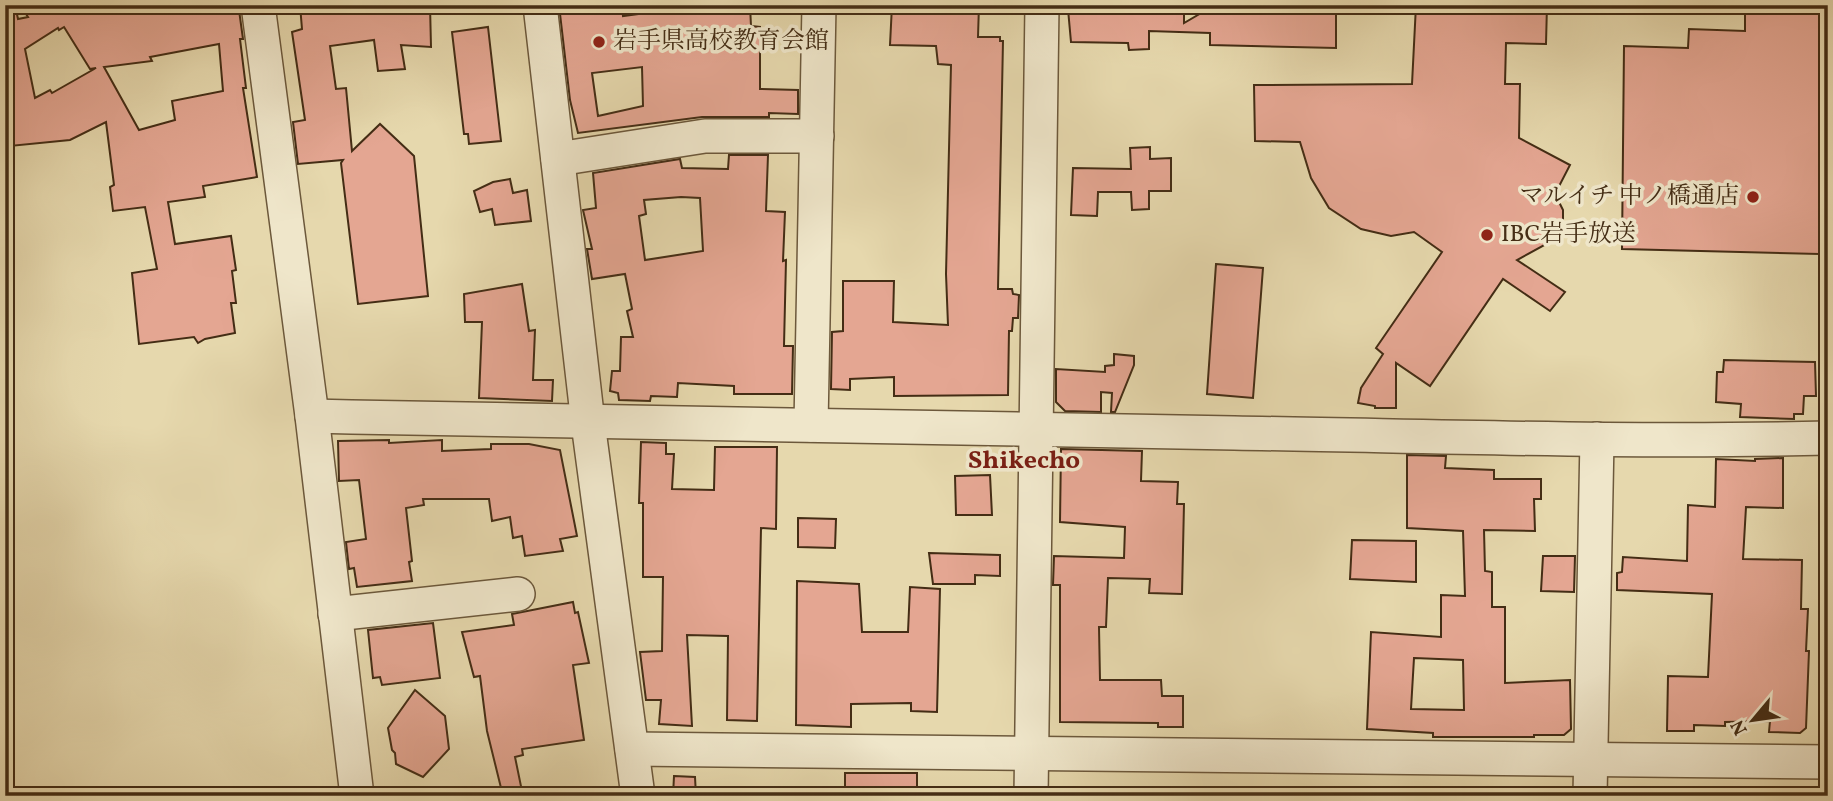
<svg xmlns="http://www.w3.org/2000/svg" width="1833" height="801" font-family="Vollkorn,'Noto Serif JP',serif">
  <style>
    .building { fill: #e4a692; stroke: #442d15; stroke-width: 2; fill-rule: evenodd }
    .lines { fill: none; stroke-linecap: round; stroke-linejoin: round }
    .minor-casing { stroke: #6c583b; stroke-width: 36 }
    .minor { stroke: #efe6ca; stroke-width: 33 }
    .poi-dot { fill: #8f2418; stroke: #efe6ca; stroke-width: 2.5 }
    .labels { text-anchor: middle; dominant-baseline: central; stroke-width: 7; stroke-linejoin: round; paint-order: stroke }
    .poi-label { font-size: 24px; fill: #442d15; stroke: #efe6ca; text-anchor: start }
    .neighbourhood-label { font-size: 26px; font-weight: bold; fill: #7a1f14; stroke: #efe6ca }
  </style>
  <rect width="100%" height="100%" fill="#e6d8ad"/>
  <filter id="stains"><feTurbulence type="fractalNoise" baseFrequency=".00286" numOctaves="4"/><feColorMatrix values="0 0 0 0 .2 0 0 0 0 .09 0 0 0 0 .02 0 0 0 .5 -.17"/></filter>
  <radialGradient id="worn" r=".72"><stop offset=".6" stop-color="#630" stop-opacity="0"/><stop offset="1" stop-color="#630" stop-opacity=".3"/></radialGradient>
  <!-- building -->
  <g class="building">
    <path d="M5 5H15L18 19 28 17 20 5H236L237 10H239L243 39H240L246 88H243L257 177 203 186 205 197 168 202 175 244 231 236 236 270 232 271 236 303H231L235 333 205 339 198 343 194 337 139 344 132 273 157 269 145 207 113 211 110 187 114 185 106 122 70 140 10 146 5 103ZM64 27 90 69 96 68 52 93 50 90 35 98 25 49 58 28 59 30ZM219 44 223 91 172 101 175 120 139 130 104 67 152 61 150 57Z"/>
    <polygon points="300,5 430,5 431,47 401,45 405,69 378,71 374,40 330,46 336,89 346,88 352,151 380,124 414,156 428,296 358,304 341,163 343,160 298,164 293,122 305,120 292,32 302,29"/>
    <path d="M559 5H622L623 16 660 11 661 5H750L751 26 760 27V89L798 90V114L769 113V117H702L578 133 570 100ZM642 67 643 106 598 116 592 73Z"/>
    <polygon points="892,5 979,5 978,37 1000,37 1000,41 1003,41 998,289 1012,289 1013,294 1019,295 1018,318 1013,318 1012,331 1009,331 1008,395 894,396 894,377 850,379 850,390 831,389 832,332 843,331 843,281 894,281 893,322 948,325 946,274 951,65 938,64 936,46 890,45"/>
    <polygon points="1077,5 1184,5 1184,23 1215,5 1244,7 1246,10 1275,12 1280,5 1336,5 1336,48 1210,45 1210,33 1149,31 1149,49 1129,50 1128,43 1071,42 1068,9"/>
    <polygon points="1416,5 1547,5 1546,44 1506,43 1505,84 1520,84 1519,138 1570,165 1555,194 1563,210 1563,225 1550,242 1517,260 1565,292 1550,311 1503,279 1430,386 1396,363 1396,408 1375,408 1375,406 1358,403 1361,388 1383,354 1376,348 1442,252 1414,232 1391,236 1361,229 1329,208 1311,178 1300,142 1255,141 1254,85 1412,84"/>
    <polygon points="1745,5 1824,5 1819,254 1622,249 1624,46 1688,48 1689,29 1745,31"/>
    <polygon points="488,27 501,141 469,144 468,134 464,134 452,32"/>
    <polygon points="1150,147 1150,159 1171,158 1171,191 1149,191 1149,209 1132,210 1131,192 1098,192 1097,216 1071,215 1073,168 1131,169 1130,148"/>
    <path d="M729 155H768L766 211 785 212 783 261 786 260 784 346H793L792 394H734V386L678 383 677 397 651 396 650 401 619 400 618 393 610 391 612 371H620L621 337H633L627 311 632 309 625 274 592 279 587 249H592L583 210 596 208 593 173 680 159 682 168 728 169ZM681 197 700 198 703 251 645 260 639 216 646 214 644 200Z"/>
    <polygon points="510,179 513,193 527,190 531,221 495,225 492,209 480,212 474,191 493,182"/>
    <polygon points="1216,264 1263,268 1253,398 1207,394"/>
    <polygon points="522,284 529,331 535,330 533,380 553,380 552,401 479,398 482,322 465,322 464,294"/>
    <polygon points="1114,354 1134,356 1134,365 1115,412 1111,412 1112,393 1101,392 1101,412 1065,411 1056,402 1056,369 1105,372 1105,366 1114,365"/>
    <polygon points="1724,360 1815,362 1816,396 1804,396 1803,414 1794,414 1794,419 1740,417 1741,404 1716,402 1717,372 1723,372"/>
    <polygon points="389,440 389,443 442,440 442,451 491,449 491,444 529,444 560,450 577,536 560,539 563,551 525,556 522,536 513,538 510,517 492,521 489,499 423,499 424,505 406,508 412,561 409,562 412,581 357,587 354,568 349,569 346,542 366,539 359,480 339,481 338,441"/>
    <polygon points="641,442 666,443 666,454 674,454 672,489 714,490 715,447 777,447 776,529 761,528 757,721 727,720 728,636 687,635 692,726 659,724 661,700 646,700 640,652 662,651 663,577 643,577 643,503 639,503"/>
    <polygon points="1061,449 1142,451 1141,481 1178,482 1177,504 1184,504 1182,594 1149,593 1150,579 1108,578 1106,627 1099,627 1100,680 1161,680 1162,696 1183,696 1183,727 1158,727 1158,723 1060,722 1060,585 1053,585 1054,556 1124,558 1125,527 1060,522"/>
    <path d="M1407 455 1446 456 1445 468 1494 470V479H1541V499H1534L1535 531 1484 530 1485 571 1492 572V607H1505V683L1570 680 1571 729 1564 735H1534V737H1433V733L1367 729 1371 632 1441 637V595L1465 596 1463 531 1407 528ZM1414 658 1463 660 1464 710 1411 709Z"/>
    <polygon points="1783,458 1783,508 1746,507 1743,559 1802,560 1801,609 1808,609 1806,651 1809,651 1806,728 1800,733 1769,732 1770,721 1725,722 1725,726 1694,725 1694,731 1667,731 1668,676 1708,677 1712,594 1617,590 1617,573 1622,572 1623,557 1687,561 1688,505 1715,507 1716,459 1755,461 1755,459"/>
    <polygon points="990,475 992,515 956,515 955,476"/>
    <polygon points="798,518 836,519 835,548 798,547"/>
    <polygon points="1352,540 1416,541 1416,582 1350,579"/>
    <polygon points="929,553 1000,555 1000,576 975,575 975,584 933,584"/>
    <polygon points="1543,556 1575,556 1574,592 1541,591"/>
    <polygon points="797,581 859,584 862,632 908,632 910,587 940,589 937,712 911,711 911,703 851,704 851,727 796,725"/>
    <polygon points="573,602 575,613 578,612 589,663 573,665 584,740 522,749 523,755 515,757 523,796 503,796 487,731 480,676 474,677 462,632 514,625 512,614"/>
    <polygon points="433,623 440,678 382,685 380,677 373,678 368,630"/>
    <polygon points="415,690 445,716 449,749 423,777 396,764 395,753 392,750 388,728"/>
    <rect x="845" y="773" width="72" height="23"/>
    <polygon points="674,776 695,777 696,796 673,796"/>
  </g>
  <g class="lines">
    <defs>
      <g id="minor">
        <polyline points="258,5 312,416 357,796"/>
        <polyline points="540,5 588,423 638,796"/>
        <polyline points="558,159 705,136 817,136"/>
        <path d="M312 416C619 423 926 428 1234 433 1432 436 1630 443 1828 438"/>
        <polyline points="811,425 819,5"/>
        <polyline points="335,614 518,594"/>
        <polyline points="632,749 1828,762"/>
        <polyline points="1031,796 1042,5"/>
        <polyline points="1590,796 1597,439"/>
      </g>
    </defs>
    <!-- minor casing -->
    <use href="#minor" class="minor-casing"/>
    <!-- minor -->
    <use href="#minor" class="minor"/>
  </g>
  <!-- markers -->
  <g class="poi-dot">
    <circle cx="599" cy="42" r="7"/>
    <circle cx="1753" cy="197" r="7"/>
    <circle cx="1487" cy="235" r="7"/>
  </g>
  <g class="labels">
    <!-- poi labels -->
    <g class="poi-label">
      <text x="613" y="42">岩手県高校教育会館</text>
      <text x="1739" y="197" text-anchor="end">マルイチ 中ノ橋通店</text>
      <text x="1501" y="235">IBC岩手放送</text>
    </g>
    <!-- neighbourhood labels -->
    <g class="neighbourhood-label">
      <text x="1024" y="461">Shikecho</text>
    </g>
  </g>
  <!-- margin -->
  <rect width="1833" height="801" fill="none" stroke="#e6d8ad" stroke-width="28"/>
  <rect x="7" y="7" width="1819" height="787" fill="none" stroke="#442d15" stroke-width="3.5"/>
  <rect x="14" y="14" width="1805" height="773" fill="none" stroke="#442d15" stroke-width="2"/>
  <!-- north arrow -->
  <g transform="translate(1753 720) rotate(241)" stroke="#efe6ca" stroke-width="5" paint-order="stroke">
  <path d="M0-5L12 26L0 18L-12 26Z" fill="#442d15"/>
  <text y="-10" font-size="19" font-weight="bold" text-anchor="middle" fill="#442d15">N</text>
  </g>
  <rect width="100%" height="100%" filter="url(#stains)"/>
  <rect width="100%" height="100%" fill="url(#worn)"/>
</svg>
